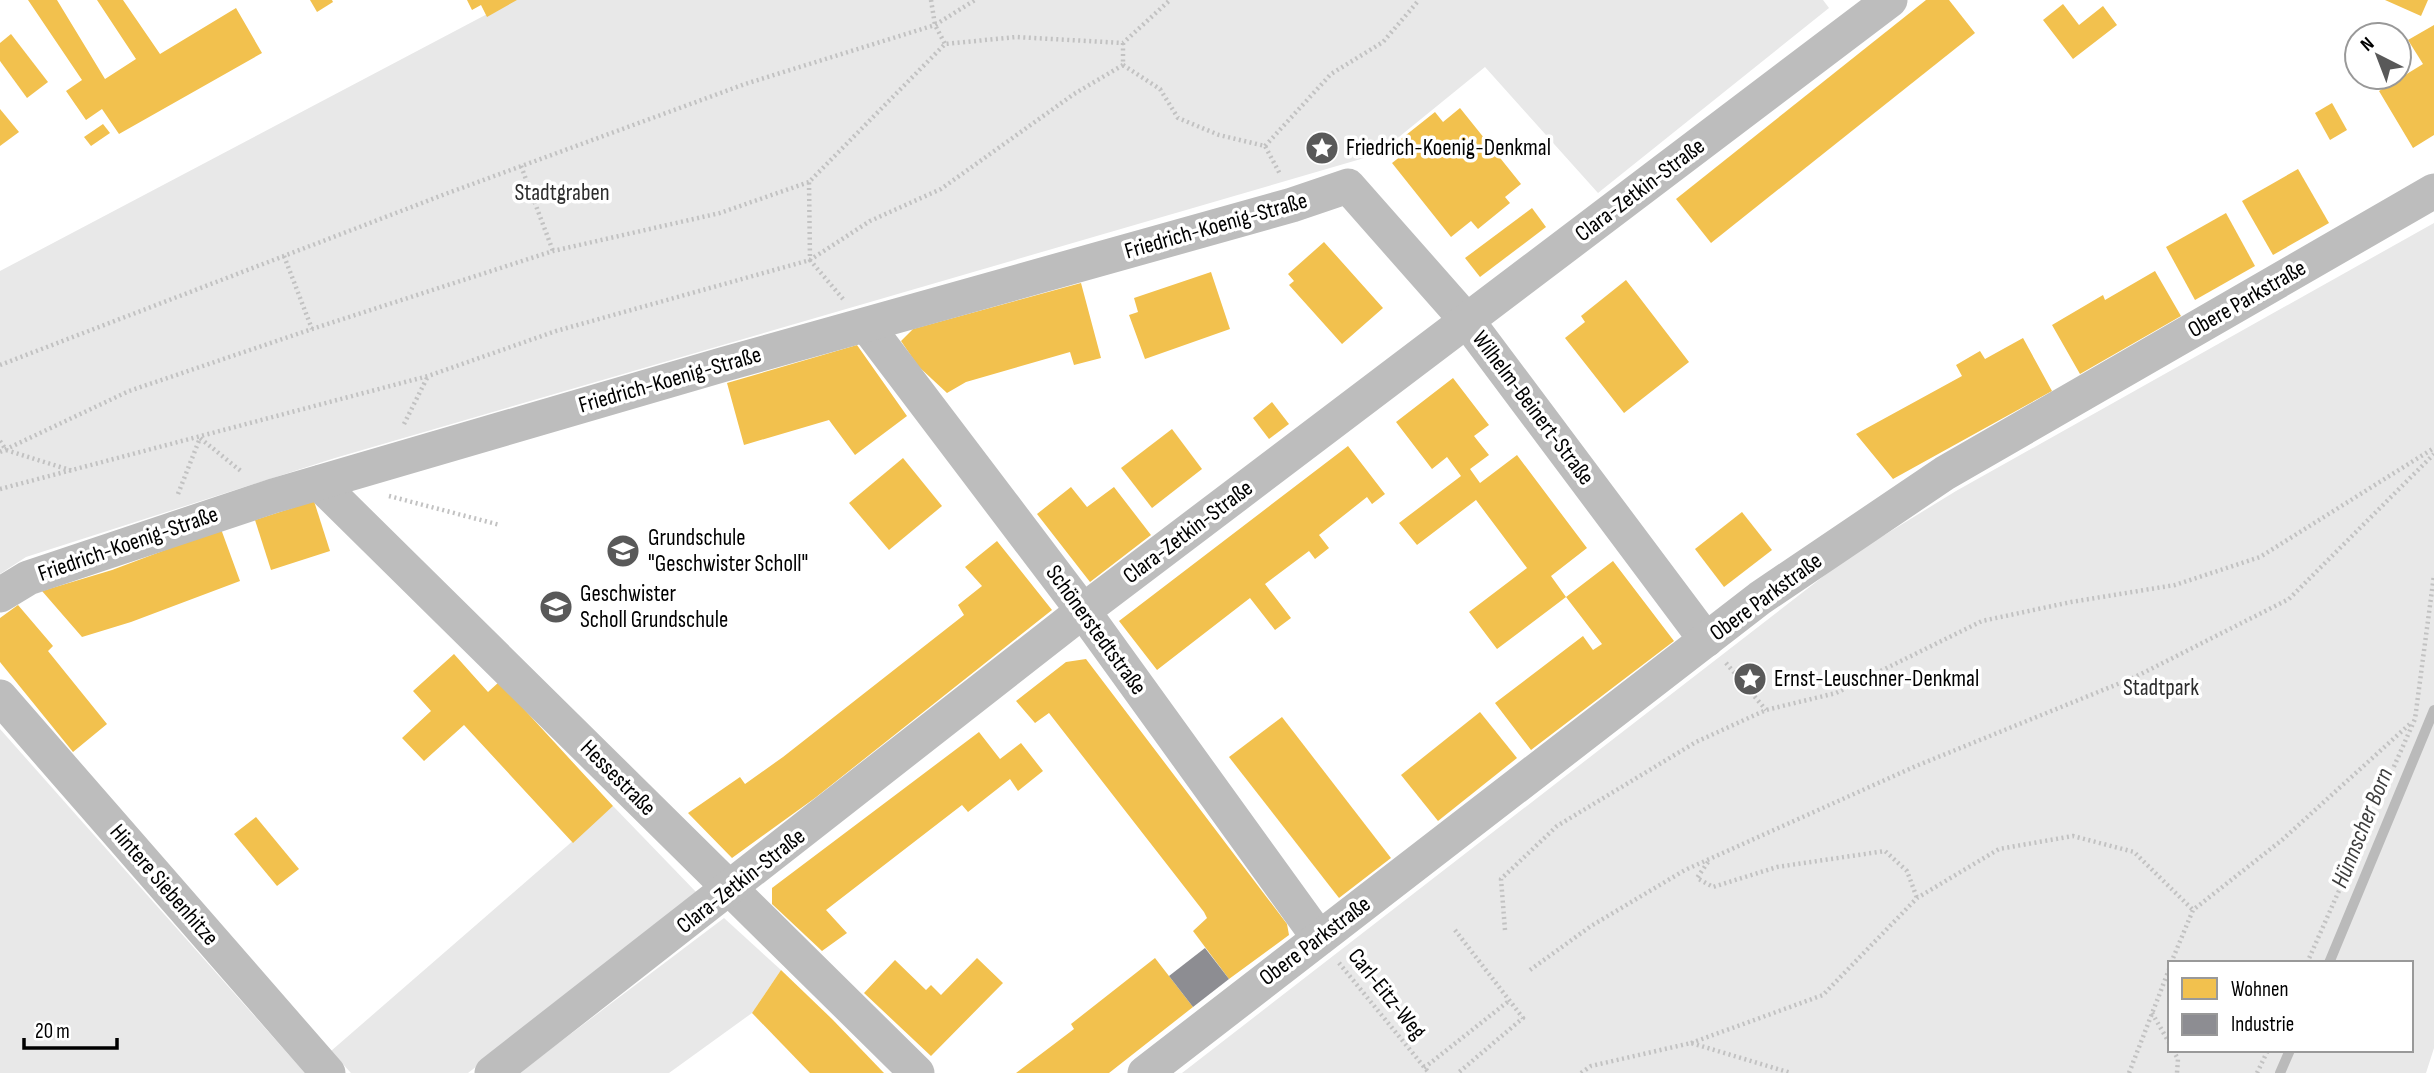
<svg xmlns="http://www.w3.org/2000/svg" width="2434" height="1073" font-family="'Sofia Sans Condensed',sans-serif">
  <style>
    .green { fill: #e8e8e8; fill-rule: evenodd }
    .homes { fill: #f2c14e }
    .industry { fill: #8d8d92 }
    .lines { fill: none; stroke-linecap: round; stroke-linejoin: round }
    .stream { stroke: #bababa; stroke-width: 10 }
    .path { stroke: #c2c2c2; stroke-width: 4.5; stroke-dasharray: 2 3.5; stroke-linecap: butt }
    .minor { stroke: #bdbdbd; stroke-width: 35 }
    .labels { text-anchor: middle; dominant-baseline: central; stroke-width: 7; stroke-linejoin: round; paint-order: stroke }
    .poi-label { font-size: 23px; fill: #000; stroke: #fff; text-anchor: start }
    .street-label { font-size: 23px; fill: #000; stroke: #fff }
    .park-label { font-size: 23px; fill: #2c2c2c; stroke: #fff }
    .water-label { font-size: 24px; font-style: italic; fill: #3d3d3d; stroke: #fff }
  </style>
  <rect width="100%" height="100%" fill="#fff"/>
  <!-- green -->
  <g class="green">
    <polygon points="514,0 1823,0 1829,8 1598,193 1485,67 1378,154 335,458 26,557 0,574 0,271"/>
    <path d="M2434 223V1048L2426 1073H1182L1847 558 1956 491ZM2170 963H2411V1050H2170Z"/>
    <polygon points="0,729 305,1073 0,1073"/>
    <polygon points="613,806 698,894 468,1073 351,1073 331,1051"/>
    <polygon points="724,918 781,970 752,1013 669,1073 519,1073"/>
  </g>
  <!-- homes -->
  <g class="homes">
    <polygon points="28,0 57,0 105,79 136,59 97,0 123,0 160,54 236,8 262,53 119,134 102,109 86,120 66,91 82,80"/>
    <polygon points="310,0 332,0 333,2 317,12"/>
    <polygon points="467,0 517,0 487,17 481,5 472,10"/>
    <polygon points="1926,0 1949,0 1975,33 1711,243 1676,199"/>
    <polygon points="2385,0 2428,0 2421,16"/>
    <polygon points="2063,4 2079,25 2103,6 2117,25 2073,59 2043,20"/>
    <polygon points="2434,25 2434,135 2413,148 2379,91 2423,64 2408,40"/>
    <polygon points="11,34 48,82 27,98 0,61 0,43"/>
    <polygon points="2332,103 2347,130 2330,140 2315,113"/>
    <polygon points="1460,108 1521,184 1505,197 1510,203 1478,229 1471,221 1451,237 1392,163 1410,149 1401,139 1435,112 1443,122"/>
    <polygon points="0,109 19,132 0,146"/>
    <polygon points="103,124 110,133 91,146 84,137"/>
    <polygon points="2298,169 2329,223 2273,255 2242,201"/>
    <polygon points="1532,208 1546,227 1480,277 1465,258"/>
    <polygon points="2226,213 2255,266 2195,300 2166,247"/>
    <polygon points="1324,242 1383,308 1342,344 1289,285 1294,281 1288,274"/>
    <polygon points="2155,271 2181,316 2080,374 2052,325 2103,295 2105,300"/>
    <polygon points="1211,272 1230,329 1145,359 1129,315 1138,312 1134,298"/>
    <polygon points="1626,280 1689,362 1624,413 1565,338 1585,322 1581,316"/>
    <polygon points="1081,283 1101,358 1074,365 1070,352 966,382 947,393 918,366 901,341 913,329"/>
    <polygon points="2023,338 2052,391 1893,479 1856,434 1962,376 1956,365 1980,351 1985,359"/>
    <polygon points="857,345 907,416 855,455 829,420 744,445 727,383"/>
    <polygon points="1453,378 1489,425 1474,436 1489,455 1470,469 1480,483 1517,455 1587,548 1551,576 1566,597 1497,649 1469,612 1527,568 1476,500 1417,545 1399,523 1461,476 1447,457 1432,469 1396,422"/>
    <polygon points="1272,402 1289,424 1269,439 1253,418"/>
    <polygon points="1172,429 1202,469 1152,508 1121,468"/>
    <polygon points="1348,446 1385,494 1372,504 1367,497 1319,535 1329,548 1315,559 1309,551 1265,584 1291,618 1275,630 1250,598 1157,670 1119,621"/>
    <polygon points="903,458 942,506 889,550 849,503"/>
    <polygon points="1071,487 1087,507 1114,487 1151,535 1090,582 1037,514"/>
    <polygon points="314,501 330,551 271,570 255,520"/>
    <polygon points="1742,512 1772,550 1724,587 1695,549"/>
    <polygon points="221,529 240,581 131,622 82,637 42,591 112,570"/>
    <polygon points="997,541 1052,610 815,798 732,858 688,813 740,777 745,784 783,757 964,615 958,605 982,586 965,567"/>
    <polygon points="1613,561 1674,641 1531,750 1495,703 1583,636 1593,650 1602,644 1566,597"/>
    <polygon points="18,605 53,646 48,651 107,724 73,752 0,662 0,618"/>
    <polygon points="454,654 488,692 499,682 613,806 573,843 464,725 424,761 402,738 431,711 413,691"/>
    <polygon points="1086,659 1287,924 1289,935 1229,979 1193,931 1207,918 1204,912 1049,713 1035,723 1016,701 1066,662"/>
    <polygon points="1480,712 1517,758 1438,821 1401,775"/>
    <polygon points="1282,717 1391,858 1339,898 1229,757"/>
    <polygon points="979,732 1000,759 1021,743 1043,771 1018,791 1010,779 968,812 962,805 826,910 847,933 822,951 772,904 772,888"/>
    <polygon points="256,817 299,869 277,886 234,834"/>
    <polygon points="977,958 1003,983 931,1056 864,993 895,960 926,990 931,985 941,995"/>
    <polygon points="1155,958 1193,1007 1109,1073 1016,1073 1074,1029 1071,1024"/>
    <polygon points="781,970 832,1019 884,1073 810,1073 752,1013"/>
  </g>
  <!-- industry -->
  <polygon class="industry" points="1205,948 1229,979 1193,1007 1169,976"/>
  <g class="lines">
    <!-- stream -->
    <g class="stream">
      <polyline points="2329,963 2434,710"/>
      <polyline points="2280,1073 2290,1050"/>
    </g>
    <!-- path -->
    <g class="path">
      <polyline points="931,0 935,25 945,44"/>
      <polyline points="1123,43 1123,65"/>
      <polyline points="1123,65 1160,89 1178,118 1219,135 1265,146 1280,174"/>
      <polyline points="1265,146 1331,74 1383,42 1419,0"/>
      <polyline points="521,166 553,251"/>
      <polyline points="284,256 312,329"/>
      <polyline points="843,299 810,260 809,182 945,44 1016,37 1123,43 1170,0"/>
      <polyline points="0,365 448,193 745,84 935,25 975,0"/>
      <polyline points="404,424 428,376"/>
      <polyline points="0,441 6,450 73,471"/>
      <polyline points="0,452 129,391 312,329 553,251 720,213 809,182"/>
      <polyline points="0,489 428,376 556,331 810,260 870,221 941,189 1074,94 1123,65"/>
      <polyline points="178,494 200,438 242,472"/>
      <polyline points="389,496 500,525"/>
      <polyline points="1726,663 1766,710"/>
      <polyline points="1708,862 1697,878 1713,887 1777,867 1885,851 1907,871 1917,898"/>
      <polyline points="1455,930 1523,1018 1458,1073"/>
      <polyline points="1505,930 1501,879 1557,826 1696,742 1766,710 1836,693 1982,621 2071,602 2175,585 2260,557 2434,448"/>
      <polyline points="1339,963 1429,1073"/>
      <polyline points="2171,963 2193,910 2282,840 2412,722"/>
      <polyline points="2307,963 2415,719 2434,575"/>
      <polyline points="1530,970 1591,926 1685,870 1916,766 2135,677 2289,599 2434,454"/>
      <polyline points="2152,1013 2170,1044"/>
      <polyline points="1691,1043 1823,995 1917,898 1999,849 2073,836 2134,852 2193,910"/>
      <polyline points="2173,1050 2178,1059 2177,1073"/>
      <polyline points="1424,1068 1510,1000"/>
      <polyline points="1581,1073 1591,1066 1691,1043 1791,1073"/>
      <polyline points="2129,1073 2170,967"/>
      <polyline points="2257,1073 2268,1050"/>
    </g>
    <!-- minor -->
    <g class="minor">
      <polyline points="867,326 1083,611 1319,938"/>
      <polyline points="319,483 917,1073"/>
      <polyline points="0,595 28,578 273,496 725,364 1292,205 1348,186 1468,322 1706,640"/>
      <polyline points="0,697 328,1073"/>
      <polyline points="492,1073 1083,611 1890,0"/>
      <polyline points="1145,1073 1760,598 1945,473 2434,191"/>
    </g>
  </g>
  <!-- icons -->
  <defs>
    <symbol id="sight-disc" viewBox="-11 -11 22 22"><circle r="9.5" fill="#595959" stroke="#fff"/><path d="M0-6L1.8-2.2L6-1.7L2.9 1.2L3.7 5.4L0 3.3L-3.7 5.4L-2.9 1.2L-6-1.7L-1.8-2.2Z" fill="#fff"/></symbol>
    <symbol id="school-disc" viewBox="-11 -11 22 22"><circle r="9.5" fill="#595959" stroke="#fff"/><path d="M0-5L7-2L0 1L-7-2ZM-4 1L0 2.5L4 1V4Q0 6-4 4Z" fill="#fff"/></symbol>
  </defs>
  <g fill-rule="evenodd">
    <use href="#sight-disc" x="1303" y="129" width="38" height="38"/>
    <use href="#school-disc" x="604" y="532" width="38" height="38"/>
    <use href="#school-disc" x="537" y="588" width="38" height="38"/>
    <use href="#sight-disc" x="1731" y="660" width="38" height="38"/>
  </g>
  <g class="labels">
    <!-- poi labels -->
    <g class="poi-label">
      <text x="1346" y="148">Friedrich-Koenig-Denkmal</text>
      <text x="648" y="538">Grundschule<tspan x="648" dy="26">"Geschwister Scholl"</tspan></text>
      <text x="580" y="594">Geschwister<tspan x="580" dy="26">Scholl Grundschule</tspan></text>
      <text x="1774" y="679">Ernst-Leuschner-Denkmal</text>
    </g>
    <!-- street labels -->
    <g class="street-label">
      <text transform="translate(1640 190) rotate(-37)">Clara-Zetkin-Straße</text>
      <text transform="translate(1216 226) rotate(-16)">Friedrich-Koenig-Straße</text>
      <text transform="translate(2247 299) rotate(-30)">Obere Parkstraße</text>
      <text transform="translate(670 380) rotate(-16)">Friedrich-Koenig-Straße</text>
      <text transform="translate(1533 408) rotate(53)">Wilhelm-Beinert-Straße</text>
      <text transform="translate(1188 532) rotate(-37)">Clara-Zetkin-Straße</text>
      <text transform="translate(128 544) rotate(-19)">Friedrich-Koenig-Straße</text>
      <text transform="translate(1766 597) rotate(-36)">Obere Parkstraße</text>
      <text transform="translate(1096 630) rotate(54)">Schönerstedtstraße</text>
      <text transform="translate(618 778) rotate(45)">Hessestraße</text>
      <text transform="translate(741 881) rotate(-38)">Clara-Zetkin-Straße</text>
      <text transform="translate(164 885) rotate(49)">Hintere Siebenhitze</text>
      <text transform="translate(1315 941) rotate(-37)">Obere Parkstraße</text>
      <text transform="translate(1387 994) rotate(51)">Carl-Eitz-Weg</text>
    </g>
    <!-- park labels -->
    <g class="park-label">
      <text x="562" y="193">Stadtgraben</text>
      <text x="2161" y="688">Stadtpark</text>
    </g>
    <!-- water labels -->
    <g class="water-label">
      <text transform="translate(2362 828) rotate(-68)">Hünnscher Born</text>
    </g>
  </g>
  <!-- legend -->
  <rect x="2168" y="961" width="245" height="91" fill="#ffffff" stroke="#999999" stroke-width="2"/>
  <rect x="2182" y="978" width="35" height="21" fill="#f2c14e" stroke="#999999" stroke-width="2"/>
  <text x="2231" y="996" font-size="21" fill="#000000">Wohnen</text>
  <rect x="2182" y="1014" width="35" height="21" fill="#8d8d92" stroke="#999999" stroke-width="2"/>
  <text x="2231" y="1031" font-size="21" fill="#000000">Industrie</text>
  <!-- north arrow -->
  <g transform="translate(2378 56) rotate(318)"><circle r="33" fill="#ffffff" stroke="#999999" stroke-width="2"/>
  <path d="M0-5L12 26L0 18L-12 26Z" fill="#595959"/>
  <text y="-10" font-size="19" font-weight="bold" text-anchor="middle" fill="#000000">N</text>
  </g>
  <!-- scale -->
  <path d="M24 1038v10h93v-10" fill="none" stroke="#000000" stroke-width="3.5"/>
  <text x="35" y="1038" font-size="21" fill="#000000" stroke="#ffffff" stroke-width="5" paint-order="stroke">20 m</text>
</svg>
